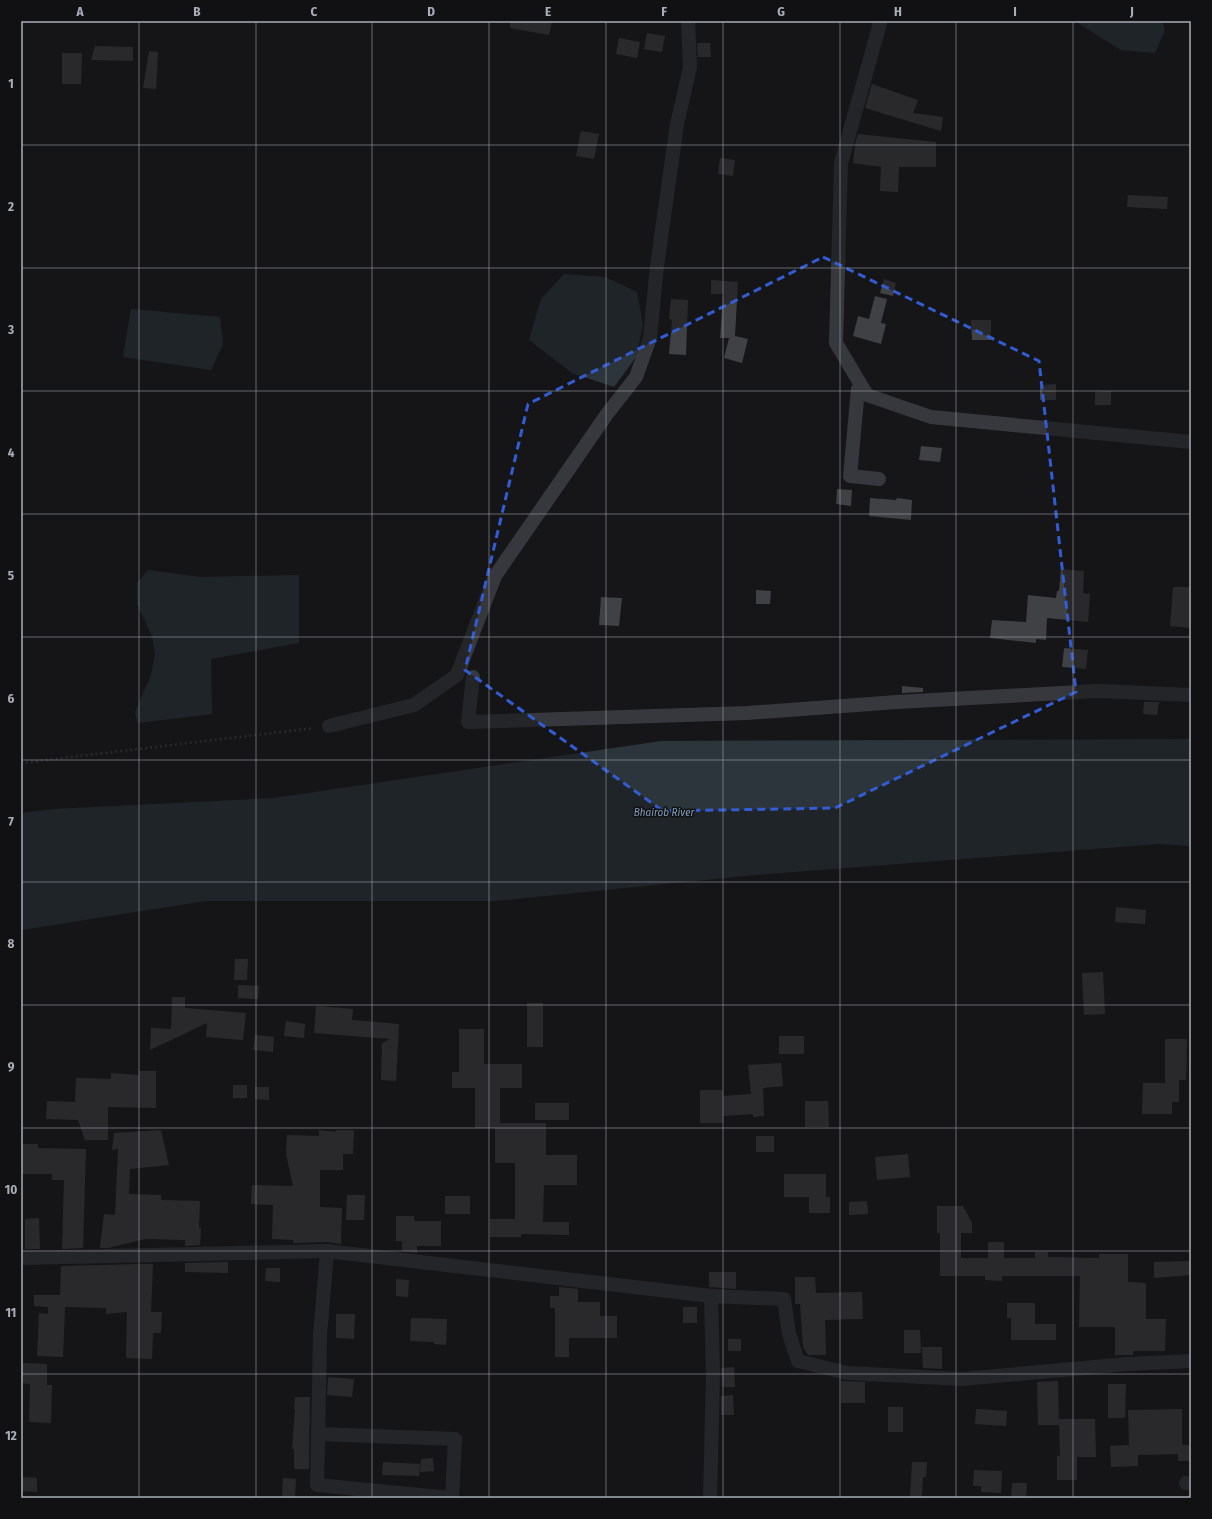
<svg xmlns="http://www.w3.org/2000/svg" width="1212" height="1519" font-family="'Fira Sans Condensed',sans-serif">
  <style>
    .water { fill: #2c353c }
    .building { fill: #404145 }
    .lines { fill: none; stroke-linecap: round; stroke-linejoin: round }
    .path { stroke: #3d3f44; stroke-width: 2.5; stroke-dasharray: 2 3; stroke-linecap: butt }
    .minor { stroke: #37383d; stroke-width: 14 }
    .marked { fill: none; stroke: #325cd3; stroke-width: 3; stroke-dasharray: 8 5; stroke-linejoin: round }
    .grid { fill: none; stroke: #a8adb8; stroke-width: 1; stroke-opacity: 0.55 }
    .labels { text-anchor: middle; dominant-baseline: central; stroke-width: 3; stroke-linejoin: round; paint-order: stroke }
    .water-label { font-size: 11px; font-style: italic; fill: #7f9bb3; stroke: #111113 }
    .neatline { fill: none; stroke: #a8adb8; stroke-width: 1.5 }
    .grid-label { font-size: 13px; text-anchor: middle; font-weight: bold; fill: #a8adb8 }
  </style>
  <rect width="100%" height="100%" fill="#161618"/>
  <!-- water -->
  <g class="water">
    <polygon points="1075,21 1162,21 1165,30 1155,53 1121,50"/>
    <polygon points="564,274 605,277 637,292 643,325 636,357 614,387 572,373 529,340 541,299"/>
    <polygon points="131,309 220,317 223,344 211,370 123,357"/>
    <polygon points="148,570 200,577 299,575 299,643 211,659 212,714 138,723 135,712 151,675 155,654 152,636 137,604 137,583"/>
    <polygon points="1191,739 1191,846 1159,844 755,875 495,901 205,901 21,930 21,813 55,809 274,798 661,741"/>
  </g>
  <!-- building -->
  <g class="building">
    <polygon points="510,21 552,21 549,35 510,28"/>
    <polygon points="647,33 665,36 662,52 644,49"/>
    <polygon points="619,38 640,42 637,58 616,54"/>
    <polygon points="697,43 710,43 711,57 698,57"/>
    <polygon points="95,46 133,47 133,61 91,60"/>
    <polygon points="149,51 158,52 156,89 143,88"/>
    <polygon points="62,53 82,53 81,84 62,84"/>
    <polygon points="872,84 918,100 913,113 943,117 941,131 865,108"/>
    <polygon points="581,131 599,134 594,159 576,156"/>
    <polygon points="858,134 936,142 936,167 899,167 898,192 880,191 881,167 853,163 855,144"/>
    <polygon points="720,158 735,160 733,176 718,174"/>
    <polygon points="1128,195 1168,197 1167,209 1127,207"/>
    <polygon points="884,279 896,283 893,296 880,293"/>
    <polygon points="711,280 738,282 735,336 748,339 742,363 724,358 729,338 720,338 723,294 711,294"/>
    <polygon points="875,296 887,299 881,323 886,324 881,344 853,336 858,316 869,319"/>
    <polygon points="671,299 688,300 686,355 669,354 672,320 669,319"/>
    <polygon points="971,320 991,320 991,340 972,340"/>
    <polygon points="1056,384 1056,400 1040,400 1040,385"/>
    <polygon points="1111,391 1111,405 1095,405 1095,392"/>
    <polygon points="921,446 942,448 940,462 919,460"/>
    <polygon points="837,489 852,490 851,506 836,504"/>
    <polygon points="870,498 896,500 897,498 912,500 911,520 869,516"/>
    <polygon points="1061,569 1084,571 1083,593 1090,594 1088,622 1047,618 1046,640 1036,639 1036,643 990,638 992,620 1026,622 1028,595 1056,598 1057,591 1059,591"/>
    <polygon points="1173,587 1191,587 1191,628 1170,626"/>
    <polygon points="756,590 771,591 770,604 756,604"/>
    <polygon points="601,597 622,598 619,626 599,625"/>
    <polygon points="1064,648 1088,650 1086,669 1062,667"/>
    <polygon points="902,686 923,688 923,692 902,693"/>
    <polygon points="1144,702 1159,702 1157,715 1143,714"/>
    <polygon points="1116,907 1146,910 1145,924 1115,922"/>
    <polygon points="235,959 248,959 247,980 234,980"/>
    <polygon points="1103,972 1105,1014 1084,1015 1082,973"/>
    <polygon points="238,985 259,986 258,999 238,998"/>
    <polygon points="172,997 185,997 185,1008 246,1013 243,1040 206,1037 207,1023 150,1050 151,1028 171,1029"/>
    <rect x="527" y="1003" width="16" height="44"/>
    <polygon points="316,1006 353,1009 352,1020 399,1024 396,1081 381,1080 382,1043 390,1039 314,1033"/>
    <polygon points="286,1021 305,1024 304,1038 284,1036"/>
    <polygon points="459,1029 484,1029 484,1064 522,1064 522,1088 500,1088 500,1123 546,1123 546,1155 577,1155 577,1185 544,1185 543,1222 569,1222 569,1235 521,1234 521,1237 490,1237 490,1219 515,1219 515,1163 495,1163 495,1128 475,1128 475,1088 452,1088 452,1072 459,1072"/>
    <polygon points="255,1035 274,1037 273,1052 253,1050"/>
    <rect x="779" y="1036" width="25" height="18"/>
    <polygon points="1165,1039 1187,1039 1186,1080 1179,1080 1179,1102 1172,1102 1172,1114 1142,1114 1143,1083 1165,1083"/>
    <polygon points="781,1063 783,1086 763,1088 764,1116 753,1117 753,1114 723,1116 723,1123 700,1123 700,1090 723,1090 723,1096 751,1094 748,1065"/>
    <polygon points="139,1071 156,1071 156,1108 108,1107 108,1140 85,1140 78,1120 46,1119 47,1101 75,1102 76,1078 111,1079 111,1073 139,1075"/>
    <rect x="233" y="1085" width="14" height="13"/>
    <polygon points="255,1087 269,1087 269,1100 255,1099"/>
    <polygon points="805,1101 828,1101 829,1127 805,1127"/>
    <rect x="535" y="1103" width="34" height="17"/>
    <polygon points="161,1130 169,1165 130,1169 129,1194 161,1195 161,1200 200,1201 199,1228 201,1228 200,1245 185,1246 185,1240 145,1239 108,1248 100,1248 104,1214 115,1215 118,1149 112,1150 114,1133"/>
    <polygon points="319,1130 336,1132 336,1130 354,1130 353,1154 343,1154 343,1170 320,1170 320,1207 342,1208 341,1244 327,1242 293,1243 293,1240 272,1239 273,1205 251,1204 252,1185 293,1186 286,1154 287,1135 319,1136"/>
    <rect x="756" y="1136" width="18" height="16"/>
    <polygon points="21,1144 38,1144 38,1148 86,1149 83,1248 62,1249 64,1180 52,1180 52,1174 21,1174"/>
    <polygon points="908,1154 910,1177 877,1180 875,1157"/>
    <polygon points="784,1174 826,1174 826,1197 830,1197 830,1213 809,1213 809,1197 784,1197"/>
    <polygon points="347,1195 365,1195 364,1220 346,1220"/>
    <rect x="445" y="1196" width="25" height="18"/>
    <polygon points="867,1201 868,1214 849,1215 849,1202"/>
    <polygon points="937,1206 963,1206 972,1223 972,1233 961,1233 961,1258 988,1258 988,1242 1004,1242 1004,1258 1035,1258 1035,1252 1048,1252 1048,1257 1099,1258 1099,1254 1128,1254 1128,1282 1146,1283 1146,1319 1166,1319 1165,1351 1133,1351 1133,1355 1115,1355 1115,1327 1079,1327 1080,1276 1002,1276 1002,1281 985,1280 985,1276 940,1276 940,1233 937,1233"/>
    <polygon points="396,1216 414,1216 414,1221 441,1221 441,1246 417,1246 417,1253 402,1251 402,1241 396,1241"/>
    <polygon points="39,1218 40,1249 25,1249 25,1219"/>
    <polygon points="1190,1261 1191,1275 1154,1278 1154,1262"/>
    <polygon points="228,1262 228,1273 185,1272 185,1263"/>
    <polygon points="141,1264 153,1264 151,1312 162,1312 161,1333 153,1333 152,1359 126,1358 127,1312 106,1314 106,1308 65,1307 63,1357 37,1356 39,1313 48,1314 48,1307 34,1306 34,1295 60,1295 61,1266"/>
    <polygon points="266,1268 280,1268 280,1282 265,1281"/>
    <polygon points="709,1272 736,1272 736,1289 709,1287"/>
    <polygon points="795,1277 815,1277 816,1293 862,1292 863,1319 825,1320 826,1355 808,1355 803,1347 800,1304 795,1304"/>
    <polygon points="396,1279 409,1280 408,1297 396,1296"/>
    <polygon points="559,1287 578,1289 578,1302 600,1302 600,1316 617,1316 617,1338 569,1338 569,1357 555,1357 555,1308 550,1308 550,1296 559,1296"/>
    <polygon points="1007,1303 1035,1303 1035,1324 1056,1324 1056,1340 1011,1340 1011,1318 1007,1318"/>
    <rect x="683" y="1307" width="14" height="16"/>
    <polygon points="336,1314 355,1314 354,1339 336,1338"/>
    <polygon points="411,1318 447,1319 446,1345 434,1344 434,1342 410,1341"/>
    <polygon points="904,1330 920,1330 921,1353 904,1353"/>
    <rect x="728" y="1339" width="13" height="12"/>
    <polygon points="922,1347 942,1347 942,1369 923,1368"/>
    <polygon points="22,1363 47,1364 47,1385 52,1385 51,1423 29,1422 30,1384 22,1383"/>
    <polygon points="734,1367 735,1387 722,1387 721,1368"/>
    <polygon points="328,1377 354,1379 352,1397 327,1395"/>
    <polygon points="841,1381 865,1382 865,1403 841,1403"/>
    <polygon points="1058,1381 1059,1425 1038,1425 1037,1382"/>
    <polygon points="1108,1384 1126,1384 1125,1418 1108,1418"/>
    <polygon points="733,1395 734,1415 721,1415 721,1396"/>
    <polygon points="295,1397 310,1397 309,1469 294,1469 294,1449 292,1449 295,1410 294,1410"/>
    <rect x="888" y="1407" width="15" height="25"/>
    <polygon points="976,1409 1007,1411 1006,1426 975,1424"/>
    <polygon points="1182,1409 1182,1445 1191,1445 1191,1461 1178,1461 1178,1454 1138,1455 1138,1466 1111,1467 1110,1446 1129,1445 1128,1410"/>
    <polygon points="1059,1419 1095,1419 1096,1457 1077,1457 1077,1480 1057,1480 1057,1456 1060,1456"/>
    <polygon points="433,1458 434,1471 420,1472 421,1459"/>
    <polygon points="383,1462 420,1464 419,1476 382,1475"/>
    <polygon points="912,1462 927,1462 926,1477 923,1477 922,1498 910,1498"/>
    <polygon points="974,1470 1002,1471 1001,1493 981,1492 981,1486 973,1486"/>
    <polygon points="21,1477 37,1478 37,1492 21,1491"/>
    <polygon points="283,1478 296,1479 295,1498 282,1498"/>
    <polygon points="1012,1483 1027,1483 1026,1498 1011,1498"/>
  </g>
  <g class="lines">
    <!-- path -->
    <polyline class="path" points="21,763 314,728"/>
    <!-- minor -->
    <g class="minor">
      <polyline points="879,21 880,23 841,163 836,343 867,395 931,417 1191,442"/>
      <polyline points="858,389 850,476 879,479"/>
      <polyline points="473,677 468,722 747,713 897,702 1098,691 1191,695"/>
      <polyline points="329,726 414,705 457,675 495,576 607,414 636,377 650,338 657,266 677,124 690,67 688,21"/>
      <polyline points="327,1251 320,1336 317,1485 450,1498"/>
      <polyline points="21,1258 327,1251 711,1296"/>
      <polyline points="318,1434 455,1439 452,1498"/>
      <polyline points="1186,1483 1191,1484"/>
      <polyline points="710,1498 713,1375 711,1296 784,1299 789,1334 798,1361 847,1373 962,1379 1128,1364 1191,1361"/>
    </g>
  </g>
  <!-- marked area -->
  <path d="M0 0H1212V1519H0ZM823 257 1039 361 1076 692 835 808 663 811 465 670 528 404Z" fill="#161618" fill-opacity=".55" fill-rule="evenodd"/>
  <path class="marked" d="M823 257 1039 361 1076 692 835 808 663 811 465 670 528 404Z"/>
  <!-- grid -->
  <path class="grid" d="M139 21V1498M256 21V1498M372 21V1498M489 21V1498M606 21V1498M723 21V1498M840 21V1498M956 21V1498M1073 21V1498M21 145H1191M21 268H1191M21 391H1191M21 514H1191M21 637H1191M21 760H1191M21 882H1191M21 1005H1191M21 1128H1191M21 1251H1191M21 1374H1191"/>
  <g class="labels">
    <!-- water labels -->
    <g class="water-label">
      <text x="664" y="812">Bhairob River</text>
    </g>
  </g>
  <!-- border -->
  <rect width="1212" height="1519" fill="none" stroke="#111113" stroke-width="44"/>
  <rect x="22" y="22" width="1168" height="1475" class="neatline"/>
  <g class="grid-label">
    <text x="80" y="16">A</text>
    <text x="197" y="16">B</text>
    <text x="314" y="16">C</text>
    <text x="431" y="16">D</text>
    <text x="548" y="16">E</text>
    <text x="664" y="16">F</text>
    <text x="781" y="16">G</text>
    <text x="898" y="16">H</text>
    <text x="1015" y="16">I</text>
    <text x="1132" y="16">J</text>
    <text x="11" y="88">1</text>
    <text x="11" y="211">2</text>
    <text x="11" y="334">3</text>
    <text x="11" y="457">4</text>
    <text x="11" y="580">5</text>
    <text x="11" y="703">6</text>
    <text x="11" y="826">7</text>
    <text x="11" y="948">8</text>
    <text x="11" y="1071">9</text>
    <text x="11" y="1194">10</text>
    <text x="11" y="1317">11</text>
    <text x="11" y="1440">12</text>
  </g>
</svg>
